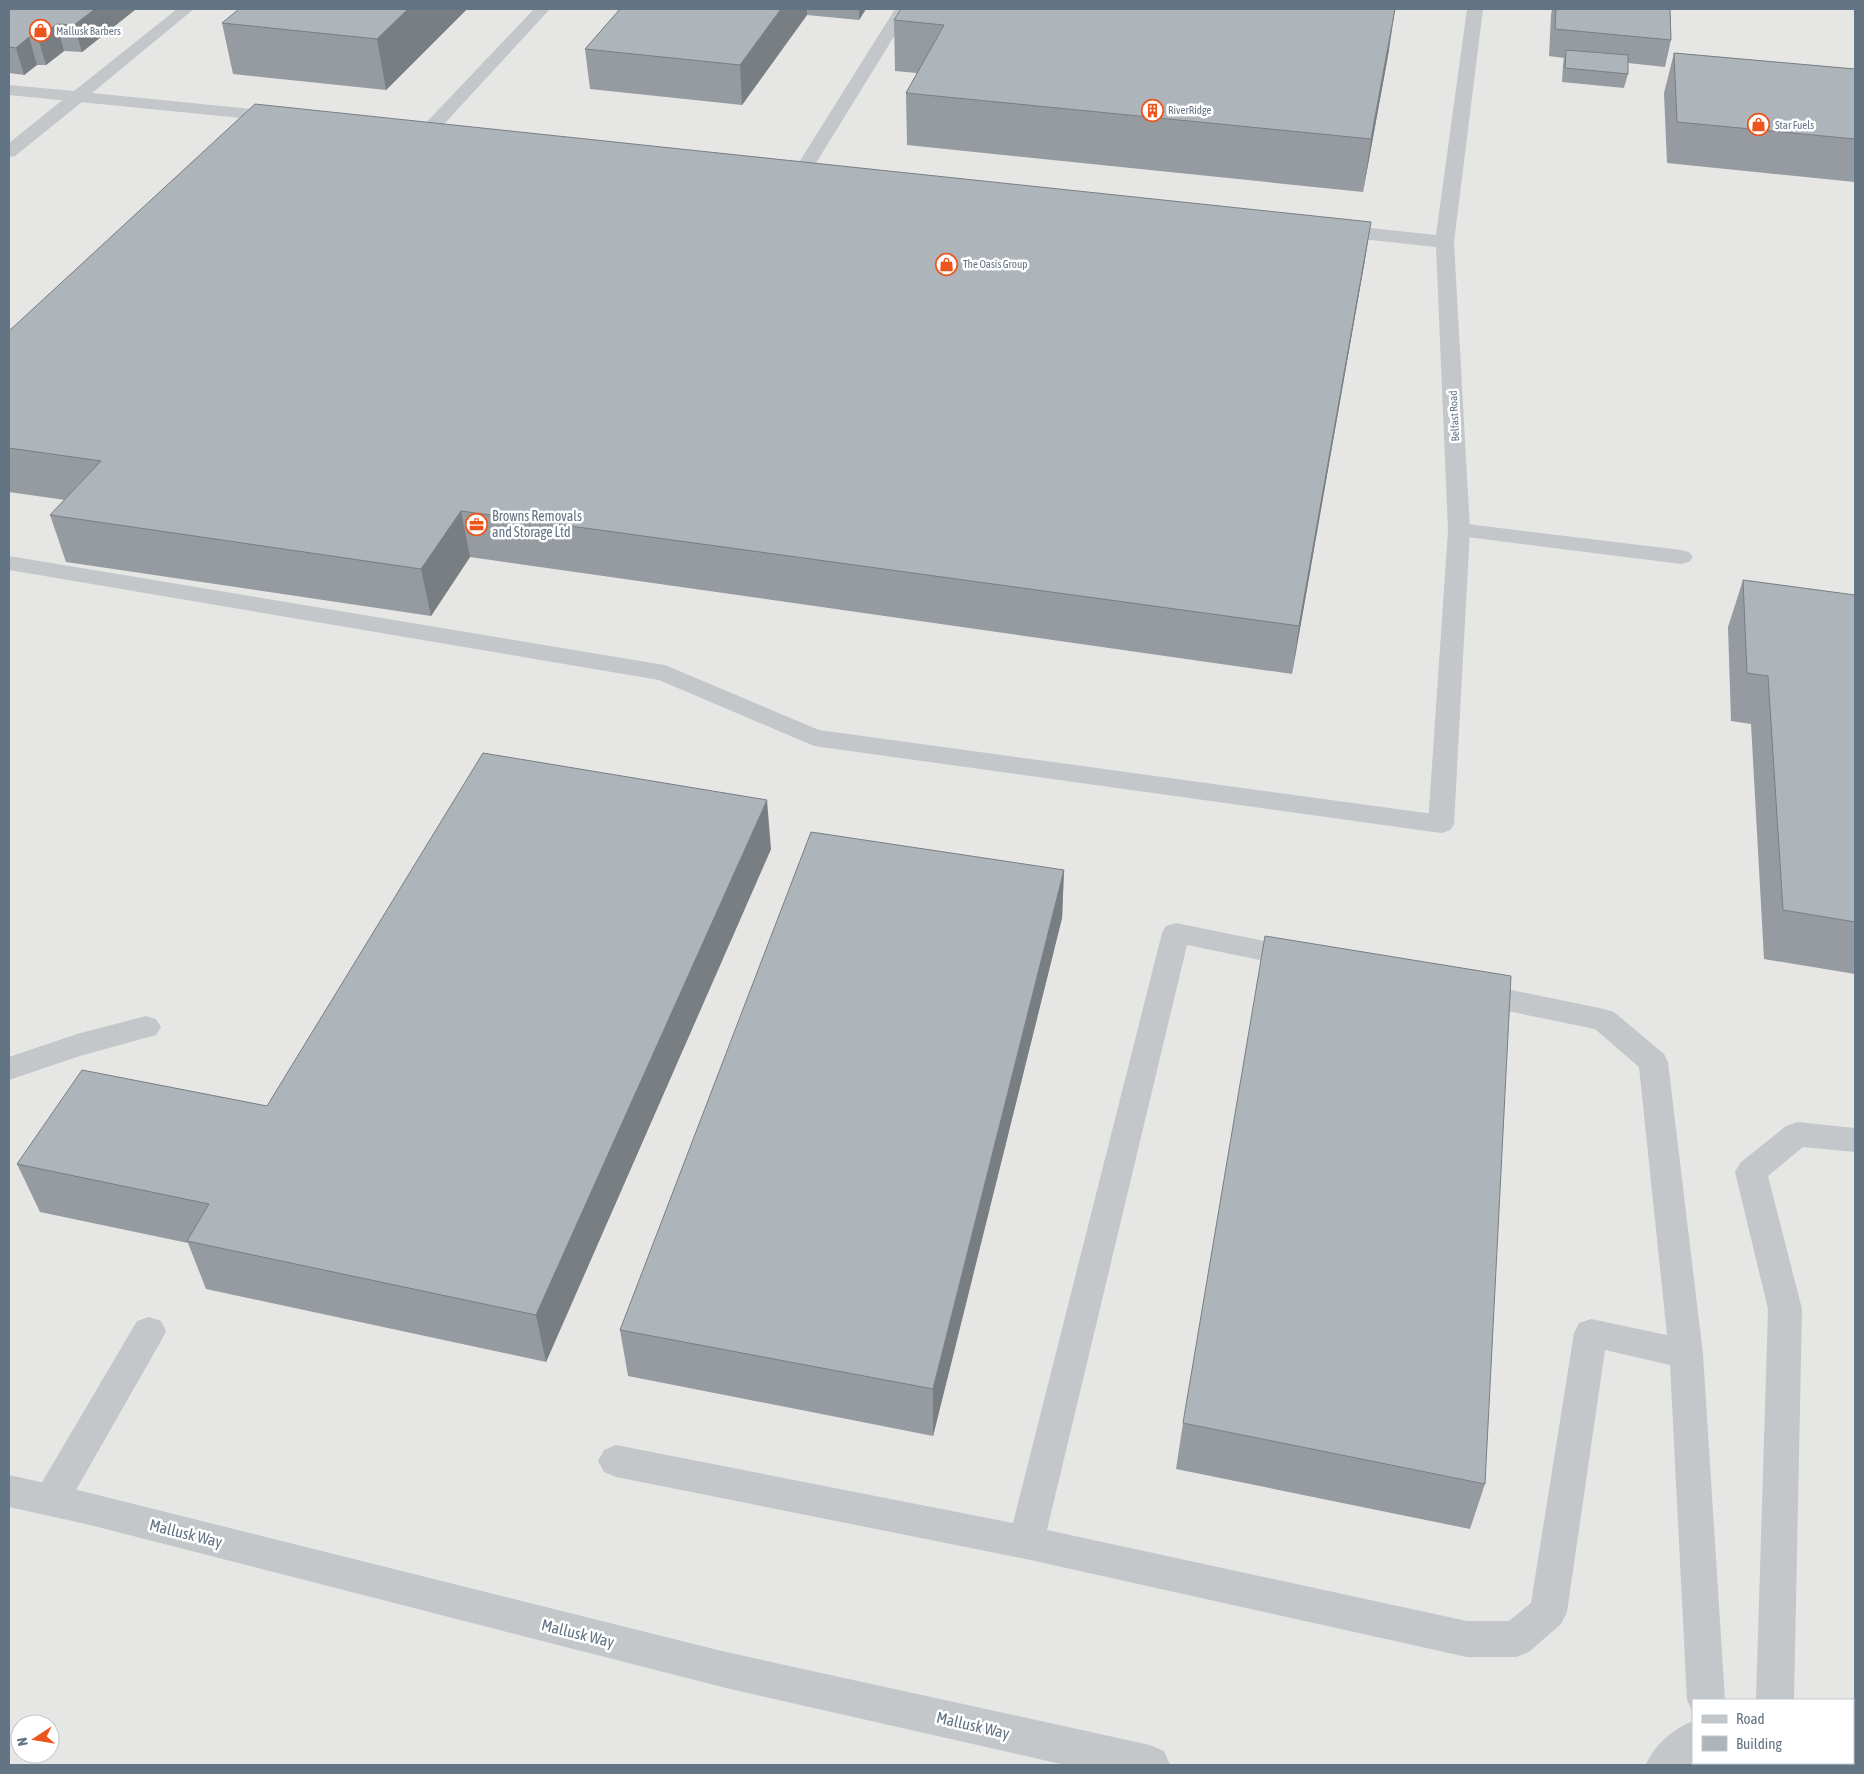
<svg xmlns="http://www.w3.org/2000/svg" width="1864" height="1774" font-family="'Asap Condensed',sans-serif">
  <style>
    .built { fill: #e6e7e5; fill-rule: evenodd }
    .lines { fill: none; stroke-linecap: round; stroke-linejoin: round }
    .service { fill: #c3c7ca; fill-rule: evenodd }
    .minor { fill: #c3c7ca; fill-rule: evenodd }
    .wall { fill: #959ba0 }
    .shaded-wall { fill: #797e82 }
    .building { fill: #adb4ba; stroke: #797e82 }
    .labels { text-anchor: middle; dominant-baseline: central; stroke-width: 5; stroke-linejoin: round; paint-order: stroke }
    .far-poi-label { font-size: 11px; fill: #637484; stroke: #fff; text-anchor: start }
    .far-street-label { font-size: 11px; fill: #637484; stroke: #fff }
    .poi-label { font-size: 14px; fill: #637484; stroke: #fff; text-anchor: start }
    .near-street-label { font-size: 16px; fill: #637484; stroke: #fff }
  </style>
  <rect width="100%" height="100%" fill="#f5f6f1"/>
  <!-- built -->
  <path class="built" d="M9 9H1855V1765H9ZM1693 1700H1853V1763H1693ZM20 1724H50V1754H20Z"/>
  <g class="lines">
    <!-- service -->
    <g class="service">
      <polygon points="76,93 82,94 84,98 82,102 15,156 9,157 9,143 70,94"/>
      <polygon points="1459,523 1681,550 1689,552 1693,557 1689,562 1681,564 1451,535 1448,530 1451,525"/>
      <polygon points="9,556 665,665 819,730 1441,815 1450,818 1454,824 1450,830 1441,833 814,746 659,680 9,570"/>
      <polygon points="1176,923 1299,948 1309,951 1313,958 1309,965 1299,968 1187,945 1047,1530 1467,1621 1509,1621 1531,1603 1574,1333 1579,1323 1591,1319 1667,1335 1639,1067 1595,1029 1473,1004 1463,1000 1459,993 1463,986 1473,982 1604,1009 1614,1012 1664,1054 1668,1062 1703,1354 1725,1700 1693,1700 1693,1713 1687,1700 1670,1365 1605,1350 1567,1612 1561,1624 1529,1652 1516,1657 1467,1657 1026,1559 616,1477 604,1472 598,1461 604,1450 616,1445 1013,1523 1162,933 1166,926"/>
      <polygon points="146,1016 156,1019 161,1027 156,1035 80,1056 9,1080 9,1057 77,1034"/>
      <polygon points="1797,1122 1855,1128 1855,1152 1803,1147 1768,1176 1802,1309 1794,1700 1756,1700 1768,1309 1735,1172 1740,1163 1786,1126"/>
      <polygon points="149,1317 161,1321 166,1331 161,1341 64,1511 51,1516 38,1511 33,1500 38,1489 137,1321"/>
      <path d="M1693 1721V1763H1697L1694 1765H1646C1654 1745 1673 1729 1693 1721Z"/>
      <rect x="1753" y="1763" width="40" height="2"/>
    </g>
    <!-- minor -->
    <g class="minor">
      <polygon points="177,9 194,9 92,93 281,112 287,113 290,117 287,121 281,122 9,95 9,85 74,91"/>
      <polygon points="534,9 550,9 433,136 427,137 421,136 418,132 421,128"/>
      <polygon points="895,9 911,9 808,176 802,177 796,176 793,172"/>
      <polygon points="1467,9 1483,9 1454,242 1470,530 1454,824 1450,830 1441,833 1432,830 1428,824 1448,530 1436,247 1333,236 1326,234 1324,230 1326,226 1333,224 1436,235"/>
      <polygon points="9,1475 86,1492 726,1652 1150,1745 1164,1751 1170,1765 1065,1765 726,1688 86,1524 9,1507"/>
    </g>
  </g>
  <!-- wall -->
  <g class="wall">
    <polygon points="9,9 136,9 82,52 64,51 46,65 37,65 24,75 9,73"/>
    <polygon points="467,9 386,90 233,74 222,23"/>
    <polygon points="620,9 866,9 859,20 807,15 742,105 590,89 585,49"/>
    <polygon points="1552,9 1670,9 1671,40 1665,67 1628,63 1628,74 1624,88 1562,82 1563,64 1564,58 1549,56 1551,15"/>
    <polygon points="894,20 1389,50 1363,192 907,145 906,93 917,73 895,71"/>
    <polygon points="1674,53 1855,69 1855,182 1667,163 1664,93"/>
    <polygon points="1371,222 1364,265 1292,674 470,557 431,616 66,562 50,515 65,500 9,492 9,331"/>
    <polygon points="1743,580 1855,595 1855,974 1764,959 1751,724 1731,721 1728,627"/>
    <polygon points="771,849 546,1362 206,1289 188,1243 40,1212 17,1164 267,1106"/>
    <polygon points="1064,870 1062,918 933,1436 628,1376 620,1330"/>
    <polygon points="1183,1423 1485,1484 1470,1529 1176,1469"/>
  </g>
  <!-- shaded-wall -->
  <g class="shaded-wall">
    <polygon points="95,9 136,9 82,52 74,25"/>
    <polygon points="408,9 467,9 386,90 377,39"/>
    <polygon points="781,9 807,9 807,15 742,105 740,65"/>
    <polygon points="859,9 866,9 859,20"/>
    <polygon points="1395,9 1389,50 1363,192 1371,139"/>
    <polygon points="57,24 64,51 46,65 38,38"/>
    <polygon points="29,37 37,65 24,75 16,48"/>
    <polygon points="1371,222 1364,265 1292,674 1299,626"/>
    <polygon points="461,511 470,557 431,616 421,569"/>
    <polygon points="767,800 771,849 546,1362 536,1315"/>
    <polygon points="1064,870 1062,918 933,1436 933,1389"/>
  </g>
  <!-- building -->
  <g class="building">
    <polygon points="9,9 95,9 74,25 57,24 38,38 29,37 16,48 9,47"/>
    <polygon points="239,9 408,9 377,39 222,23"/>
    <polygon points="620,9 781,9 740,65 585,49"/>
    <polygon points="901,9 1395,9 1371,139 906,93 944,25 894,20"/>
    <polygon points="1556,9 1670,9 1671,40 1555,29"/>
    <polygon points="1566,50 1628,55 1628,74 1565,68"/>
    <polygon points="1674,53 1855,69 1855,139 1677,122"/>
    <polygon points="255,104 1371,222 1299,626 461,511 421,569 50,515 101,461 9,448 9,331"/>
    <polygon points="1743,580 1855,595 1855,922 1783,910 1768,676 1747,673"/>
    <polygon points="483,753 767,800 536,1315 187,1241 209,1204 17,1164 82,1070 267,1106"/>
    <polygon points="811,832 1064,870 933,1389 620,1330"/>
    <polygon points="1265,936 1511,976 1485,1484 1183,1423"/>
  </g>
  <!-- icons -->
  <defs>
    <symbol id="shop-ring" viewBox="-11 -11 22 22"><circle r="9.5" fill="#fff" stroke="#ec551b" stroke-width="1.5"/><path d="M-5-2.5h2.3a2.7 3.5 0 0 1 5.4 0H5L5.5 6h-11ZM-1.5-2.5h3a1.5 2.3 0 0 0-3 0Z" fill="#ec551b"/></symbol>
    <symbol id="building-ring" viewBox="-11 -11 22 22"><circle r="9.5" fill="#fff" stroke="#ec551b" stroke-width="1.5"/><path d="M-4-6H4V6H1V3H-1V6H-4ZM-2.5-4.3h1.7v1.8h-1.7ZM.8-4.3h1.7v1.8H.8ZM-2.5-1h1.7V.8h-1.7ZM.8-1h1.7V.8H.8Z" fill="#ec551b"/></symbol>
    <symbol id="office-ring" viewBox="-11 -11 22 22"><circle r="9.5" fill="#fff" stroke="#ec551b" stroke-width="1.5"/><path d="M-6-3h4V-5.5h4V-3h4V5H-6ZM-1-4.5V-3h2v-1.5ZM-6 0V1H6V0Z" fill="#ec551b"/></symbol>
  </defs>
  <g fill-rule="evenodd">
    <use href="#shop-ring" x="28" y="18" width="25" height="25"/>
    <use href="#building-ring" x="1140" y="98" width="25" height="25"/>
    <use href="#shop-ring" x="1746" y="112" width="25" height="25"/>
    <use href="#shop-ring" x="934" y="252" width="25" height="25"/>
    <use href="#office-ring" x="464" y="512" width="25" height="25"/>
  </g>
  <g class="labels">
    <!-- far-poi labels -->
    <g class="far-poi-label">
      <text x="56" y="31">Mallusk Barbers</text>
      <text x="1168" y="110">RiverRidge</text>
      <text x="1775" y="125">Star Fuels</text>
      <text x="963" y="264">The Oasis Group</text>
    </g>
    <!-- far-street labels -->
    <g class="far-street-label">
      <text transform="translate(1454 416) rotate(-93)">Belfast Road</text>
    </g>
    <!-- poi labels -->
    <g class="poi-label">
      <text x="492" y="516">Browns Removals<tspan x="492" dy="16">and Storage Ltd</tspan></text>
    </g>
    <!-- near-street labels -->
    <g class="near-street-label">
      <text transform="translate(186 1533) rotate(14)">Mallusk Way</text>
      <text transform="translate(578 1633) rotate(14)">Mallusk Way</text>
      <text transform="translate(973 1725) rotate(13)">Mallusk Way</text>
    </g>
  </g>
  <!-- border -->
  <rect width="1864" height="1774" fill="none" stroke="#637484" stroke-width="20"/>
  <!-- legend -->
  <rect x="1692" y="1699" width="162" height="65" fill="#ffffff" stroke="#c1c7ce"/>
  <rect x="1702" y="1715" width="25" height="8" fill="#c3c7ca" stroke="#c1c7ce"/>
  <text x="1736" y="1724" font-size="15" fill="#637484">Road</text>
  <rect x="1702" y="1736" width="25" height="15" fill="#adb4ba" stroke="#c1c7ce"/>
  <text x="1736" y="1749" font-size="15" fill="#637484">Building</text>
  <!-- north arrow -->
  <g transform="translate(35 1739) rotate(258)"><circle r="24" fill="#ffffff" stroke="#c1c7ce"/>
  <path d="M0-4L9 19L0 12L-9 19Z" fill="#ec551b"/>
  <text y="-8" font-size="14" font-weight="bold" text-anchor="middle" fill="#637484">N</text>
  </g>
</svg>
